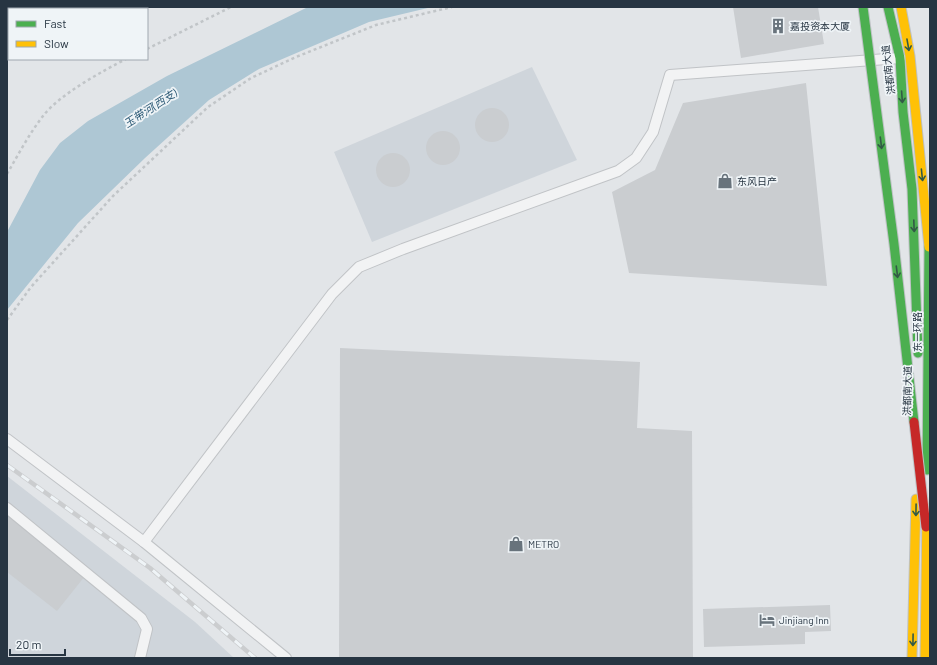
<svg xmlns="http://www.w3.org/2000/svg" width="937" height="665" font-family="Barlow,'Noto Sans SC',sans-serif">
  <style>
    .built { fill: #cfd5db }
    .water { fill: #aec7d4 }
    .building { fill: #cacdd0 }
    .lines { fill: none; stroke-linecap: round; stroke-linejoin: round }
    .lane-casing { stroke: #c0c3c6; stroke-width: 12 }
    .fast-casing { stroke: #bec2c5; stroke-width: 11 }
    .slow-casing { stroke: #bec2c5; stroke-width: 11 }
    .path { stroke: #c1c5c8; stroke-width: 2.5; stroke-dasharray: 3 3; stroke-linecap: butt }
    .lane { stroke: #f2f3f4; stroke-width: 10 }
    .fast { stroke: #4caf50; stroke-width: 9 }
    .slow { stroke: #ffc107; stroke-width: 9 }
    .rail-casing { stroke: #cbcdcf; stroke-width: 4.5 }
    .rail { stroke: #eff4f7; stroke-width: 3; stroke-dasharray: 9; stroke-linecap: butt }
    .fast-bridge-casing { stroke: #bec2c5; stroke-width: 11; stroke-linecap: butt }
    .jam-bridge-casing { stroke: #bec2c5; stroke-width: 11; stroke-linecap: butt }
    .fast-bridge { stroke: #4caf50; stroke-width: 9 }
    .jam-bridge { stroke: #c62828; stroke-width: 9 }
    .oneway { stroke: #325a46 }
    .labels { text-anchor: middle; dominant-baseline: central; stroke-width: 3.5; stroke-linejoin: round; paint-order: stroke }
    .poi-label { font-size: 10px; fill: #273542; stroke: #eff4f7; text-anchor: start }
    .street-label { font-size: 10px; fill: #273542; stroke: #eff4f7 }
    .water-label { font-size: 11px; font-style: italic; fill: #2f5c78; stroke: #eff4f7 }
  </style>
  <rect width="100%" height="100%" fill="#e2e5e8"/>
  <!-- built -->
  <g class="built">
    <polygon points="532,67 577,160 372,242 334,152"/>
    <polygon points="7,476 195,622 234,658 7,658"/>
  </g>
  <!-- water -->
  <polygon class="water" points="308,7 432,7 369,22 259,69 209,100 145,158 78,223 7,310 7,232 40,170 60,143 88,121 167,76"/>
  <!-- building -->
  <g class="building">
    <polygon points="733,7 818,7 824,44 741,58"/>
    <polygon points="806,83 827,286 629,273 612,192 655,170 683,103"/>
    <circle cx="492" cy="125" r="17"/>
    <circle cx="443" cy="148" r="17"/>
    <circle cx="393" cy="170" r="17"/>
    <polygon points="340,348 640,362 637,428 692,431 693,658 339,658"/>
    <polygon points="7,515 85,576 57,611 7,572"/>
    <polygon points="830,605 831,631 805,632 805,644 704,647 703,609"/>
  </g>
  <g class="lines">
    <defs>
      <g id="lane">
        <polyline points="7,439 144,542 286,658"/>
        <polyline points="7,508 141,618 147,629 140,658"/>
        <polyline points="144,542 332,294 359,267 403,249 618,171 636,158 653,132 670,75 900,58"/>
      </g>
      <g id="fast">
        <polyline points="888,7 900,58 903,112 912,189 918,353"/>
        <polyline points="927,470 929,247"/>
      </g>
      <g id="slow">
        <polyline points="901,7 910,56 929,247"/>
        <polyline points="912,658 916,499"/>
        <polyline points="925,658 927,508"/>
      </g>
    </defs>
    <!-- lane casing -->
    <use href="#lane" class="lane-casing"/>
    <!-- fast casing -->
    <use href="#fast" class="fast-casing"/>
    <!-- slow casing -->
    <use href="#slow" class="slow-casing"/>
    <!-- path -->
    <g class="path">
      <polyline points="147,49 231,7"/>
      <path d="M7 174C18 155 29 134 43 116 60 94 101 72 126 59"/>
      <polyline points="7,320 31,287 113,196 208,107 251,78 296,57 376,25 452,7"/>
    </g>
    <!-- lane -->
    <use href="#lane" class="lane"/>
    <!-- fast -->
    <use href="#fast" class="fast"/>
    <!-- slow -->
    <use href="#slow" class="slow"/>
    <defs>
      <polyline id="rail" points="7,465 150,568 255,658"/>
    </defs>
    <!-- rail casing -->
    <use href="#rail" class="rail-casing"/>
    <!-- rail -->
    <use href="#rail" class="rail"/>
    <defs>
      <polyline id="fast-bridge" points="863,7 894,244 914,422"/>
      <polyline id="jam-bridge" points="914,422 926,527"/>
    </defs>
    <!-- fast-bridge casing -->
    <use href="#fast-bridge" class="fast-bridge-casing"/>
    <!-- jam-bridge casing -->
    <use href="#jam-bridge" class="jam-bridge-casing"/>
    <!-- fast-bridge -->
    <use href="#fast-bridge" class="fast-bridge"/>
    <!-- jam-bridge -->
    <use href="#jam-bridge" class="jam-bridge"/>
  </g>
  <!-- one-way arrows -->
  <defs><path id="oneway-shaft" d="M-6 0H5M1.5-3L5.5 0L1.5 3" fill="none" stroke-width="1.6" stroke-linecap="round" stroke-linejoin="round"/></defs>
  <g class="oneway">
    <use href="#oneway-shaft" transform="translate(908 45) rotate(80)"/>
    <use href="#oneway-shaft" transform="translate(902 97) rotate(86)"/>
    <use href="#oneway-shaft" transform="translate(881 143) rotate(83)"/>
    <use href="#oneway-shaft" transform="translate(922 175) rotate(84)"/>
    <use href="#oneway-shaft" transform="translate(914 226) rotate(88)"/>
    <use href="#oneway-shaft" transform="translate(897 272) rotate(83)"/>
    <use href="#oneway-shaft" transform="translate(916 510) rotate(91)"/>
    <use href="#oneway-shaft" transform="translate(913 640) rotate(91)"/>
  </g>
  <!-- icons -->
  <defs>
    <symbol id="building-bare" viewBox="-9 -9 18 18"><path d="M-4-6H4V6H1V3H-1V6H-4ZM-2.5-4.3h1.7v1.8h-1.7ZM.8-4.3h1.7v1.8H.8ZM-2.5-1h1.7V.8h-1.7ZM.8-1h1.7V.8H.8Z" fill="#68737c" stroke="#eff4f7" stroke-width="2.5" paint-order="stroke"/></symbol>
    <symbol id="shop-bare" viewBox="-9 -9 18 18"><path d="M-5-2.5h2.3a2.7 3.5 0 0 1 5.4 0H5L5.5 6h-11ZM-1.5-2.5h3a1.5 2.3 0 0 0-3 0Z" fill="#68737c" stroke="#eff4f7" stroke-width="2.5" paint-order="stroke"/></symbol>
    <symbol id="hotel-bare" viewBox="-9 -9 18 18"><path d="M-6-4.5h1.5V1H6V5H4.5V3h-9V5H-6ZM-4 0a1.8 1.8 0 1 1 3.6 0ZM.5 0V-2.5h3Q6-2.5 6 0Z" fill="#68737c" stroke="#eff4f7" stroke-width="2.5" paint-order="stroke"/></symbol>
  </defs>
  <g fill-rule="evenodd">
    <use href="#building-bare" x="767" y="15" width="22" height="22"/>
    <use href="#shop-bare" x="714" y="170" width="22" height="22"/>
    <use href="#shop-bare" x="505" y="533" width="22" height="22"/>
    <use href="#hotel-bare" x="756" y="609" width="22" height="22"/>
  </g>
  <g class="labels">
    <!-- poi labels -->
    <g class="poi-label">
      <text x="790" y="26">嘉投资本大厦</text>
      <text x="737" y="181">东风日产</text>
      <text x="528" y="544">METRO</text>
      <text x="779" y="620">Jinjiang Inn</text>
    </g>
    <!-- street labels -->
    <g class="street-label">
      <text transform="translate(888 70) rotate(-97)">洪都南大道</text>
      <text transform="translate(917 332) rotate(-90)">东一环路</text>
      <text transform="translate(907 391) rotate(-89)">洪都南大道</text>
    </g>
    <!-- water labels -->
    <g class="water-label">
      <text transform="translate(150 108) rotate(-33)">玉带河(西支)</text>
    </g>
  </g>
  <!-- border -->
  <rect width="937" height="665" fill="none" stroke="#273542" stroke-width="16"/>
  <!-- legend -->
  <rect x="8" y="8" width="140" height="52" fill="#eff4f7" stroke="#9fa8af"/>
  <rect x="16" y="21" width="20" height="6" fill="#4caf50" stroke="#9fa8af"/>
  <text x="44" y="28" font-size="12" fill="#273542">Fast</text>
  <rect x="16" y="41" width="20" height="6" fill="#ffc107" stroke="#9fa8af"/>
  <text x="44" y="48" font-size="12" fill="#273542">Slow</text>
  <!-- scale -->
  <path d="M10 649v6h55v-6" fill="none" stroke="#273542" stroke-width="2"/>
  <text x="16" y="649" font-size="12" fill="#273542" stroke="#eff4f7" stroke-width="3" paint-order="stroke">20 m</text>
</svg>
